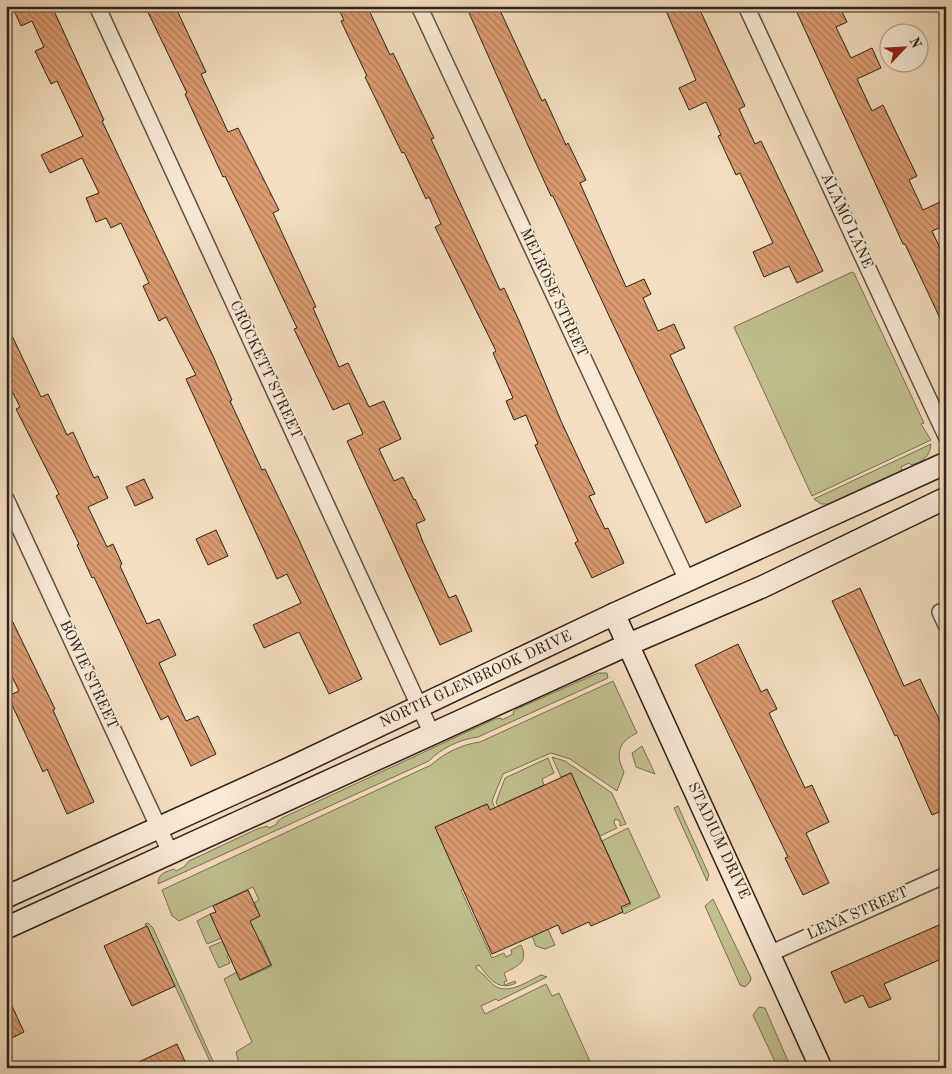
<svg xmlns="http://www.w3.org/2000/svg" width="952" height="1074" font-family="'Old Standard TT',serif">
  <style>
    .grass { fill: #c0c08f; stroke: #777254 }
    .building { fill: url(#building-back-hatch); stroke: #2e2319 }
    .lines { fill: none; stroke-linecap: round; stroke-linejoin: round }
    .street-casing { stroke: #605242; stroke-width: 18 }
    .secondary-casing { stroke: #2e2319; stroke-width: 24 }
    .street { stroke: #f8ead5; stroke-width: 15 }
    .secondary { stroke: #f8ead5; stroke-width: 21 }
    .labels { text-anchor: middle; dominant-baseline: central; stroke-width: 4; stroke-linejoin: round; paint-order: stroke }
    .street-label { font-size: 15px; fill: #2e2319; stroke: #f8ead5 }
  </style>
  <defs>
    <pattern id="building-back-hatch" width="6" height="6" patternUnits="userSpaceOnUse" patternTransform="scale(1.25)"><rect width="6" height="6" fill="#db9c72"/><path d="M-1 5l2 2M0 0l6 6M5-1l2 2" fill="none" stroke="#b27f5d"/></pattern>
  </defs>
  <rect width="100%" height="100%" fill="#f5debf"/>
  <filter id="stains"><feTurbulence type="fractalNoise" baseFrequency=".004" numOctaves="4"/><feColorMatrix values="0 0 0 0 .2 0 0 0 0 .09 0 0 0 0 .02 0 0 0 .5 -.17"/></filter>
  <radialGradient id="worn" r=".72"><stop offset=".6" stop-color="#630" stop-opacity="0"/><stop offset="1" stop-color="#630" stop-opacity=".3"/></radialGradient>
  <!-- grass -->
  <g class="grass">
    <polygon points="854,273 924,423 921,424 931,440 812,496 734,327 852,272"/>
    <path d="M931 444C930 457 922 462 911 465L909 463 901 467 902 470 897 473 830 504H821L814 499Z"/>
    <path d="M598 673H607L608 678 478 737C461 739 441 748 429 761L158 884C158 873 166 872 174 869L176 871 184 867 189 861 257 829 267 826 269 828 277 824V822L282 818 495 719 501 718 502 720 514 714 513 712 517 709Z"/>
    <path d="M613 681 637 733C618 742 615 754 624 772L617 791 570 759 551 753 503 774 492 801 499 817 494 819 487 804 436 827 464 888 461 890 492 958 504 953 506 957 512 954 511 950 521 945C529 962 518 966 504 973L507 981 504 982 505 985 515 981 516 983C498 992 489 978 479 965L476 966 477 970C484 973 488 981 495 986 509 995 528 981 541 975L547 977 498 1001 496 999 481 1006 485 1014 546 984 552 996 559 993 593 1068H240L236 1052 252 1042 224 979 237 972 241 980 272 966 261 941 239 951 229 931 260 916 254 903 259 900 253 887 179 921 172 916 162 890 431 765C444 753 463 744 480 742Z"/>
    <polygon points="642,746 655,774 636,767 632,753"/>
    <polygon points="552,757 565,761 612,793 626,824 620,826 620,821 615,819 614,823 617,828 600,836 571,773 561,777"/>
    <polygon points="548,758 554,773 542,779 544,785 504,803 508,813 502,816 496,802 505,778"/>
    <polygon points="678,806 709,875 707,881 674,808"/>
    <polygon points="628,828 660,897 624,914 621,909 631,904 602,841"/>
    <polygon points="531,891 555,945 545,949 536,946 532,936"/>
    <polygon points="713,899 751,978 750,982 745,987 740,985 705,906"/>
    <polygon points="210,914 222,938 207,944 197,921"/>
    <polygon points="148,923 153,928 216,1068 213,1068 175,986 173,987 145,924"/>
    <polygon points="228,939 234,953 227,956 230,963 219,968 209,947"/>
    <polygon points="759,1007 765,1008 791,1068 778,1068 753,1015"/>
  </g>
  <!-- building -->
  <g class="building">
    <polygon points="12,6 64,6 54,11 104,120 102,121 213,356 232,400 230,401 262,470 265,469 299,540 362,679 329,694 299,632 264,648 253,625 301,603 287,574 277,579 186,379 196,375 166,317 159,321 143,286 149,283 121,223 111,228 106,218 96,222 86,198 99,193 82,158 50,173 41,155 83,136 57,81 51,84 35,51 44,47 32,21 21,26"/>
    <polygon points="145,6 175,6 206,72 201,74 228,132 238,128 279,210 273,213 316,307 313,308 339,367 348,363 369,407 384,401 401,439 379,449 394,481 403,477 414,500 415,499 425,520 416,524 423,542 449,598 456,595 472,631 440,645 347,441 363,434 349,403 333,410 294,329 297,328 225,176 223,177 185,94 187,93"/>
    <polygon points="337,6 367,6 390,55 393,53 434,138 431,139 500,290 504,288 520,323 561,421 595,494 589,496 605,529 608,528 624,563 592,578 575,543 578,541 535,445 538,444 526,415 514,420 506,401 513,398 493,353 496,351 435,227 441,224 429,197 426,199 404,152 402,153 365,77 367,76 341,21 344,20"/>
    <polygon points="466,6 498,6 542,101 545,99 566,145 568,143 586,180 580,183 626,287 644,279 651,294 643,298 658,331 674,324 685,348 670,355 741,506 706,523 553,196 551,196 534,159"/>
    <polygon points="664,6 698,6 745,106 739,109 755,144 761,141 823,271 797,283 789,266 764,277 753,252 773,243 740,173 736,175 718,136 721,135 706,102 689,110 679,88 696,80"/>
    <polygon points="794,6 839,6 847,22 836,27 851,58 872,48 881,68 857,79 872,111 883,105 917,176 909,180 923,210 940,202 946,214 946,225 932,231 946,261 946,331 905,244 903,244"/>
    <polygon points="6,323 41,397 48,394 67,435 73,432 94,478 98,476 108,498 88,507 107,547 113,544 122,564 120,566 147,624 159,619 176,655 159,663 186,721 198,716 216,754 191,766 168,716 161,720 94,577 92,578 77,545 79,544 56,496 59,494 16,409 20,407 6,379"/>
    <polygon points="144,479 153,498 135,506 126,487"/>
    <polygon points="216,530 228,556 208,565 196,539"/>
    <polygon points="860,588 904,686 920,679 946,734 946,809 932,815 897,735 895,736 832,601"/>
    <polygon points="6,608 55,709 53,710 94,802 67,814 47,769 43,772 8,696 19,691 6,664"/>
    <polygon points="738,644 761,692 767,689 777,709 769,713 805,788 812,785 829,822 806,833 829,883 803,895 785,858 788,857 695,665"/>
    <polygon points="571,773 630,903 621,907 623,912 591,926 589,922 562,934 558,925 492,954 435,827 487,804 490,810"/>
    <polygon points="248,890 260,916 250,921 271,965 240,980 210,914 216,912 213,906"/>
    <polygon points="946,922 946,957 884,984 891,999 869,1008 863,995 845,1003 831,972"/>
    <polygon points="147,926 175,986 132,1006 104,946"/>
    <polygon points="6,993 24,1032 6,1041"/>
    <polygon points="177,1044 188,1068 126,1068"/>
  </g>
  <g class="lines">
    <defs>
      <g id="street">
        <polyline points="97,6 432,734"/>
        <polyline points="419,6 687,580"/>
        <polyline points="746,6 946,436"/>
        <polyline points="6,499 170,852"/>
        <polyline points="940,612 946,625"/>
        <polyline points="769,954 946,875"/>
      </g>
      <g id="secondary">
        <polyline points="614,614 821,1068"/>
        <polyline points="6,897 290,768 614,614 946,463"/>
        <polyline points="6,928 627,645 762,587 946,498"/>
      </g>
    </defs>
    <!-- street casing -->
    <use href="#street" class="street-casing"/>
    <!-- secondary casing -->
    <use href="#secondary" class="secondary-casing"/>
    <!-- street -->
    <use href="#street" class="street"/>
    <!-- secondary -->
    <use href="#secondary" class="secondary"/>
  </g>
  <g class="labels">
    <!-- street labels -->
    <g class="street-label">
      <text transform="translate(846 221) rotate(65)">ALAMO LANE</text>
      <text transform="translate(553 293) rotate(65)">MELROSE STREET</text>
      <text transform="translate(265 370) rotate(65)">CROCKETT STREET</text>
      <text transform="translate(88 675) rotate(65)">BOWIE STREET</text>
      <text transform="translate(476 680) rotate(-25)">NORTH GLENBROOK DRIVE</text>
      <text transform="translate(718 841) rotate(65)">STADIUM DRIVE</text>
      <text transform="translate(858 914) rotate(-24)">LENA STREET</text>
    </g>
  </g>
  <!-- margin -->
  <rect width="952" height="1074" fill="none" stroke="#f5debf" stroke-width="25"/>
  <rect x="8" y="8" width="937" height="1059" fill="none" stroke="#2e2319" stroke-width="2.5"/>
  <rect x="12" y="12" width="927" height="1049" fill="none" stroke="#2e2319"/>
  <!-- north arrow -->
  <g transform="translate(904 48) rotate(65)"><circle r="24" fill="#f8ead5" stroke="#a79a8a"/>
  <path d="M0-4L9 19L0 12L-9 19Z" fill="#8f2418"/>
  <text y="-8" font-size="14" font-weight="bold" text-anchor="middle" fill="#2e2319">N</text>
  </g>
  <rect width="100%" height="100%" filter="url(#stains)"/>
  <rect width="100%" height="100%" fill="url(#worn)"/>
</svg>
